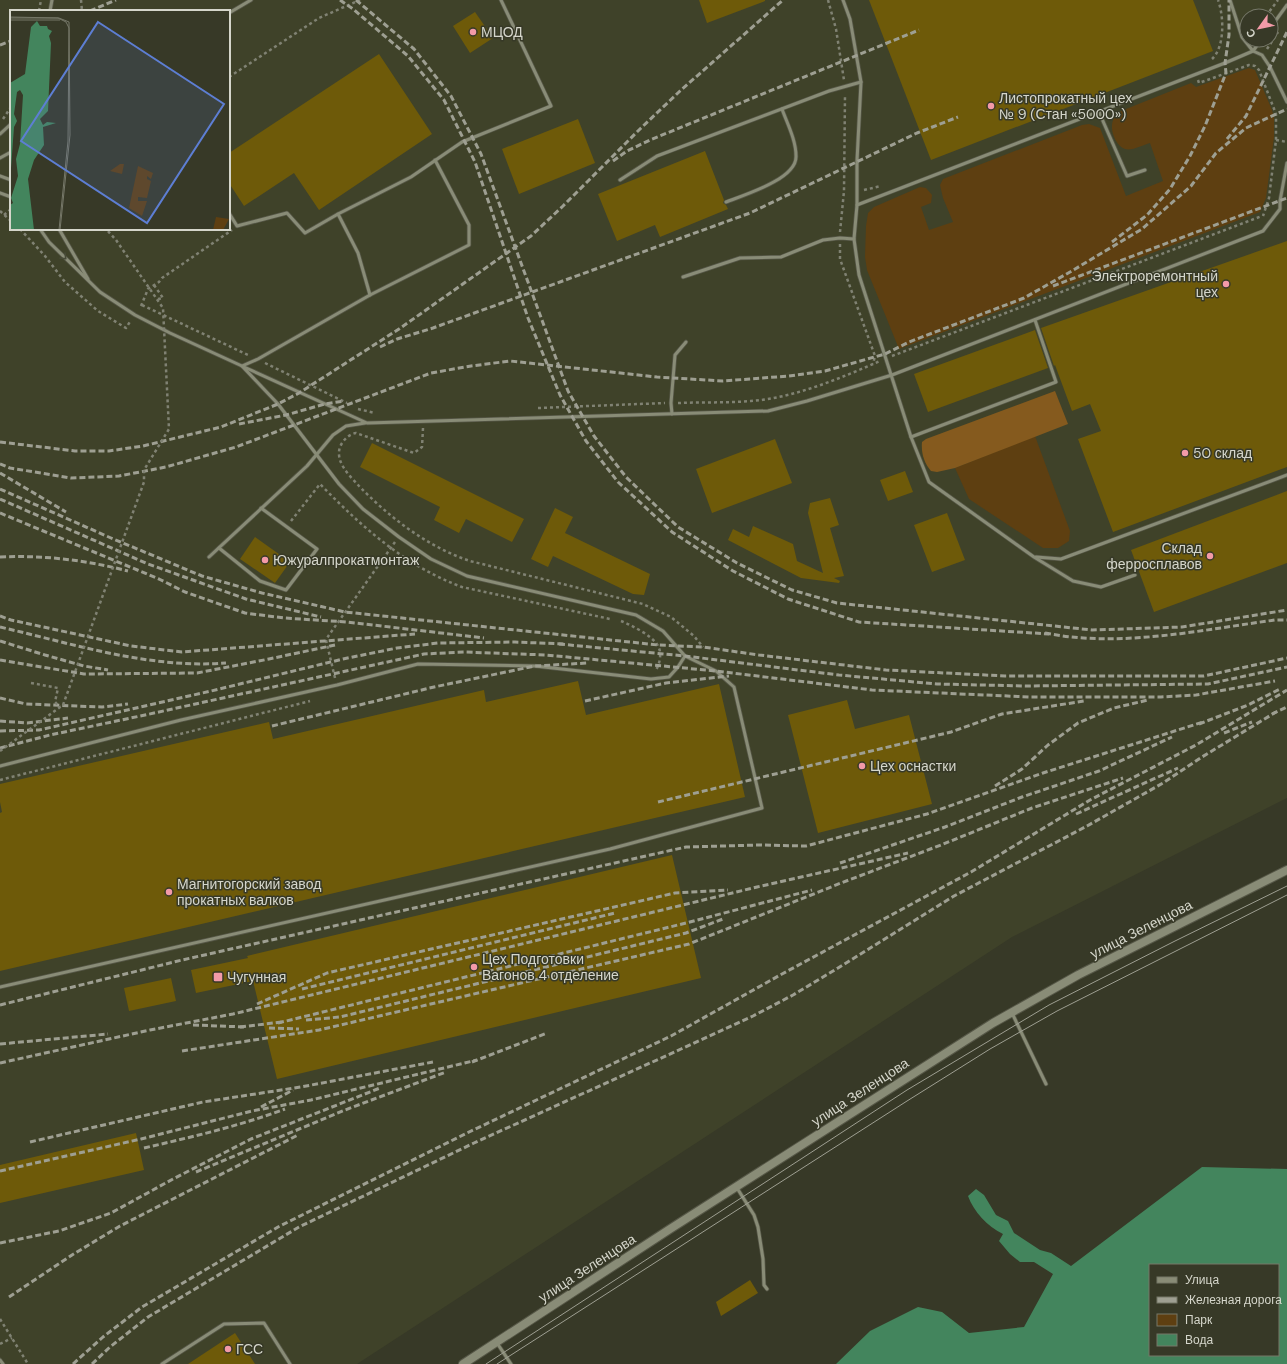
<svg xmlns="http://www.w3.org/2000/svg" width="1287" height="1364" font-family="'DM Sans',sans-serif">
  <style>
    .built { fill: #3f4229; fill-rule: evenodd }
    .green { fill: #5e3f11 }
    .forest { fill: #855a1e }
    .water { fill: #43855d; fill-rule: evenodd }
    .building { fill: #6e5a09 }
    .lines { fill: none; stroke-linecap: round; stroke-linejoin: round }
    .lane-casing { stroke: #565747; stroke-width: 4.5 }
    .secondary-casing { stroke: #565747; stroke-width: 10 }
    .path { stroke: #808273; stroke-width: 2.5; stroke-dasharray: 3 3; stroke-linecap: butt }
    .lane { stroke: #898c77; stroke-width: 3 }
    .secondary { stroke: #898c77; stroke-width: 8 }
    .tram { stroke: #9e9f92; stroke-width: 1 }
    .rail { stroke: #9e9f92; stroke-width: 3; stroke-dasharray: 6 3; stroke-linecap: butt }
    .path-bridge { stroke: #808273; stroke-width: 2.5; stroke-dasharray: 3 3; stroke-linecap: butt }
    .oneway { stroke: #474a37 }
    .poi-dot { fill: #f39aa8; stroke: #373927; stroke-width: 1.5 }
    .labels { text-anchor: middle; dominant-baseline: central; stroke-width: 3; stroke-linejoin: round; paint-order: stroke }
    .poi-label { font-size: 14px; fill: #d5d6cb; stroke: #373927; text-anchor: start }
    .street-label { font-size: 14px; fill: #d5d6cb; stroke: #373927 }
    .inset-road { fill: none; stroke: #767869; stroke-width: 1 }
    .view { fill: #5d7ed3; fill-opacity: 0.15; stroke: #5d7ed3; stroke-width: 2 }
    .inset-edge { fill: none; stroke: #d5d6cb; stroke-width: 2 }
  </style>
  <rect width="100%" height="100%" fill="#373927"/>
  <!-- built -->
  <path class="built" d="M0 0H1287V798L1012 937 357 1364H0ZM11 11H229V229H11ZM1247 16H1271V40H1247Z"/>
  <!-- green -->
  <g class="green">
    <path d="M1249 68 1255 70 1272 110 1274 118V137L1266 198 1260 212 899 349 867 270 865 257 866 226 868 213 874 207 920 187 926 188 932 195 931 203 921 207 929 230 953 222 943 198 940 185 943 179 1082 125 1089 124 1100 128 1126 196 1163 181 1150 143C1143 145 1132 151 1125 149 1117 147 1111 133 1112 125 1112 122 1114 117 1116 113L1191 83 1196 87Z"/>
    <polygon points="1035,436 1070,531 1069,541 1058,548 1043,548 969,499 955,468"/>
  </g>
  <!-- forest -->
  <path class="forest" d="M1055 391 1068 424 955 468 937 472 931 471C924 463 921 453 922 442L926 439Z"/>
  <!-- water -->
  <path class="water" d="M1202 1167 1287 1169V1364H836L870 1331 918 1307 942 1312 969 1333 1024 1327 1053 1274 1034 1262H1020L1010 1254 999 1241 1003 1234C987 1226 974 1212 968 1196L976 1189 984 1195 996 1215 1008 1221 1014 1233 1040 1250 1051 1253 1071 1266ZM1150 1265H1278V1355H1150Z"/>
  <!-- building -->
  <g class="building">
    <polygon points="699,0 765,0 765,1 707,23"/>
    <polygon points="869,0 1193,0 1213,51 931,160"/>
    <polygon points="475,12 493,38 470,53 453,26"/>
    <polygon points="379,54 432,134 319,210 294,173 244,206 229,183 229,153"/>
    <polygon points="578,119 595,163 519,194 502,149"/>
    <polygon points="705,151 724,200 723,203 726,205 728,209 660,237 655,225 617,241 598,194"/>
    <polygon points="1287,241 1287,467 1113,532 1078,439 1101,431 1090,404 1072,411 1055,365 1054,366 1041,328"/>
    <polygon points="1035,330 1048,368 928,412 914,374"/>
    <polygon points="775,439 792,483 712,513 696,469"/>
    <polygon points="372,443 524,519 512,542 466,519 459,533 434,520 440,507 360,467"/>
    <polygon points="905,471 913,492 888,501 880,480"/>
    <polygon points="1287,491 1287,563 1154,612 1131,550"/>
    <polygon points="830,498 839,525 830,528 844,576 834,578 840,581 839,583 801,578 728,540 733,529 749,537 753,526 793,544 797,561 823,573 808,513 810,503"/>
    <polygon points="555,508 573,517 565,533 650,574 644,595 633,594 553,556 548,567 531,559"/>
    <polygon points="947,513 965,560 932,572 914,525"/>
    <polygon points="255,537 290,562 275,583 240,559"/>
    <polygon points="578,681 586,715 719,684 745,797 0,971 0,813 2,812 0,802 0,784 269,722 273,739 484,690 486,702"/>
    <polygon points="847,700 855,729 909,715 932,804 818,833 788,715"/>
    <polygon points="672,855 701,978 277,1079 253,981 196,993 191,970 248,958 247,956"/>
    <polygon points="171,978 176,1001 129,1011 124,988"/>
    <polygon points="136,1133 144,1170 0,1203 0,1165"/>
    <polygon points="750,1280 758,1293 721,1316 716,1302"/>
    <polygon points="235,1333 255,1364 188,1364"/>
  </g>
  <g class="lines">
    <defs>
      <g id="lane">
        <polyline points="843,0 850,19 861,82 857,161 857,205 1225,63 1253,51 1261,40"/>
        <polyline points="1230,0 1242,37 1253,51 1262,55 1270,67 1287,102"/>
        <polyline points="50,11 52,0"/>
        <polyline points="229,13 251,0"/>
        <polyline points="1271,27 1287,5"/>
        <polyline points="1099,112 1127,176 1145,170"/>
        <polyline points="0,134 11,124"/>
        <polyline points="0,158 11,152"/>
        <polyline points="0,176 11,180"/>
        <polyline points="620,180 657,156 829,91 861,82"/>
        <polyline points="0,193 11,197"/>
        <path d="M726 202C744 195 797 179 796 156 796 140 787 123 782 109"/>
        <polyline points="857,205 854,239 859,275 911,437 929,482 1034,557 1073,581 1101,587 1135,575"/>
        <polyline points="229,213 237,226 287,213 305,233 338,214 358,253 370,295"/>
        <polyline points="338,214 411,177 462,142 551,106 501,0"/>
        <polyline points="59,229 88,279"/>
        <polyline points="683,277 740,258 781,257 823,240 840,238 854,239"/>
        <polyline points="242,366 258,359 370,295 469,245 469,225 435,160"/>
        <polyline points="244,367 367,423 768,411 807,401 892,375 1263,231 1280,209 1280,201 1287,163"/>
        <polyline points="672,414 671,403 675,355 686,342"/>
        <polyline points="911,437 1056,382 1035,320"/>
        <polyline points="219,548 260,581 286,590 317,549 261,508"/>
        <polyline points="209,557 307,466 333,435 346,426 365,423"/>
        <polyline points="1036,557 1061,559 1287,475"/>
        <polyline points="0,766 181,720 337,685 418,664 535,666 651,679 669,677 678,667 685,656 663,631 636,615 467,576 431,559 399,537 363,509 339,484 278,404 242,366 170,333 135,315 100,292 49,242 40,229"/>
        <polyline points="0,987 610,849 762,808 734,687 716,671 685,656"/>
        <polyline points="1012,1013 1046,1084"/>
        <polyline points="737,1188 754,1215 758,1227 763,1259 764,1285 767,1289"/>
        <polyline points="497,1343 511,1364"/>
        <polyline points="0,1360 3,1364"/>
        <polyline points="162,1364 224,1324 264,1323 290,1364"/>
      </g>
      <polyline id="secondary" points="463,1364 670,1229 993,1023 1078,975 1287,870"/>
    </defs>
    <!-- lane casing -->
    <use href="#lane" class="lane-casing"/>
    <!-- secondary casing -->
    <use href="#secondary" class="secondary-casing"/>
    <!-- path -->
    <g class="path">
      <polyline points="81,0 82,11"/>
      <polyline points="828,0 836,29 844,80"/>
      <polyline points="39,11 41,0"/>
      <polyline points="1266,16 1278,0"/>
      <polyline points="1267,49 1278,32"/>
      <path d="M1212 59C1225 47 1224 16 1218 0"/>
      <polyline points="229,77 319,18 360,0"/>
      <polyline points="1198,80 1199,83 1249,65 1255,66 1259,70 1276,114 1276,140 1269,198 1263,216"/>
      <polyline points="3,119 11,107"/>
      <polyline points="1276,140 1287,142"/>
      <polyline points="864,190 881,186"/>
      <polyline points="0,211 11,221"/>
      <polyline points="4,215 11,209"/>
      <polyline points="20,229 45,256 65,282 98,311 126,328 131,320"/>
      <polyline points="840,232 844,191 845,95"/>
      <polyline points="840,244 840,259 875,356 873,364"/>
      <polyline points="154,285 163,298 158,299"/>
      <polyline points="142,305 248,355"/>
      <polyline points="141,306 148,289 159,282 162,278 232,230"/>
      <polyline points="892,356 1262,216"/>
      <polyline points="265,363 347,403"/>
      <path d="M678 403C702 402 727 403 751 401 794 398 841 378 880 361"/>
      <polyline points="538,408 665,403"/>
      <polyline points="358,409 375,413"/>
      <path d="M423 428 422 447 414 453 356 433C349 434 343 440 340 447 335 462 349 475 359 486 390 518 428 547 470 561L643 604 671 617 694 636 703 647"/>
      <path d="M291 521 320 484C362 527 405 566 462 587L610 619"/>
      <path d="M621 621C631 625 653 636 658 646 662 653 660 663 656 670"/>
      <polyline points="335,678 326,640 329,635 395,542"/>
      <polyline points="0,780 310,701"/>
      <polyline points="0,1319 28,1364"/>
      <polyline points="0,1344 12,1338"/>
    </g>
    <!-- lane -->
    <use href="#lane" class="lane"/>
    <!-- secondary -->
    <use href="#secondary" class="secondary"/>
    <!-- tram -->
    <g class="tram">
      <polyline points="486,1364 907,1090 1049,1005 1175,941 1287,886"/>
      <polyline points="497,1364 907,1101 990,1049 1057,1011 1287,895"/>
    </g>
    <!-- rail -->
    <g class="rail">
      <polyline points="340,0 353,9 408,56 444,100 475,162 528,318 560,395 586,441 618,482 672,532 733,571 788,599 859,622 1049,634"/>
      <polyline points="356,0 414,49 451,96 481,154 568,391 594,436 626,477 678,527 737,563 792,590 837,603 1092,630 1182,627 1287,610"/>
      <polyline points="90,11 116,0"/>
      <polyline points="0,45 11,41"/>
      <polyline points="1227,139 1246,116 1287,32"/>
      <polyline points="613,161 627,151 650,140 919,30"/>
      <polyline points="1112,242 1147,215 1170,189 1190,156 1205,126 1226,73 1225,63 1229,35 1229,0"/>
      <polyline points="1053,286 1287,198"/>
      <polyline points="380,347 397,339 433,328 750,213 917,133 958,117"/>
      <polyline points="239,424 286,415 325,404 344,401"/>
      <polyline points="0,442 75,451 109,451 143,446 221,427 278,404 299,393 399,329 531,236 563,206 640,129 680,91 783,0"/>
      <polyline points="0,464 10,468 71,478 119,476 166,467 236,447 431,373 471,366 510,361 657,377 723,381 789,376 825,371 885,354 909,342 1024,298 1070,272 1142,229 1191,186 1216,153 1246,128 1287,109"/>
      <polyline points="0,473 66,512"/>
      <polyline points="0,489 111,538 202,576 262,593 345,612 658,645 703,647 759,655 886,670 1005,676 1204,676 1287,658"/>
      <polyline points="0,499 148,564 246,599 321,617"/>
      <polyline points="0,513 159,579 185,592 245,613 284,618 347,622 484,638"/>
      <path d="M0 557C44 555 85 560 128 571"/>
      <polyline points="0,616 11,620 131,646 182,652 415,634"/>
      <path d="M0 627C74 644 149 669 226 663"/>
      <path d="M1045 633C1121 648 1200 630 1275 620H1287"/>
      <polyline points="0,641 45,655 84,666 108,670"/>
      <polyline points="559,644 685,656 839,675 937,684 1026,686 1208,684 1287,667"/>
      <polyline points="0,660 84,674 197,673 269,659 335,645"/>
      <polyline points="0,698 26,704 102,707 128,704"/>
      <polyline points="585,701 666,683 729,676"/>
      <polyline points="1272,714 1287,707"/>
      <polyline points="0,721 27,723 68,718"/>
      <polyline points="1199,724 1248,705 1280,689"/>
      <polyline points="272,726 434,687 535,666 587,663"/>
      <polyline points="0,731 39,730 211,691 343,659 397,648 438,643 515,642 564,644"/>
      <polyline points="1224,733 1252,722"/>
      <polyline points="0,748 50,735 145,715 424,654 464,652 546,655 716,671 872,690 1030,697 1161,697 1196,695 1275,681"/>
      <polyline points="995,786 1022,769 1048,745 1078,723 1114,708 1148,700"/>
      <polyline points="658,802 951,732 1002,714 1084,701"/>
      <polyline points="1076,814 1178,768"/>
      <polyline points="840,863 945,827 1022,797 1099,771 1172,737"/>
      <polyline points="302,989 615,913"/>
      <polyline points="257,1004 327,973 675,893 728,890"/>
      <polyline points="0,1005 182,960 686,847 760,845 806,846 927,814 1043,773 1203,722"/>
      <polyline points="306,1020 340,1017 686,933 723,919"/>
      <polyline points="278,1023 686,923 812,890"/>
      <polyline points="193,1025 245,1027"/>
      <polyline points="240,1027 282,1022"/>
      <polyline points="269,1028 299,1029"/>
      <polyline points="0,1044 108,1034"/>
      <polyline points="182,1051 319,1030 689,944 841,883 941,845 1032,808 1123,778"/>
      <polyline points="472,1062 547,1033"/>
      <polyline points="0,1063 150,1030 233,1014 757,887 908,853"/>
      <polyline points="261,1107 293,1090"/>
      <polyline points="30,1142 203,1102 301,1087 433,1062"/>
      <path d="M144 1148C192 1137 239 1126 285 1109"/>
      <polyline points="0,1171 141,1139 252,1111 311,1100 477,1060"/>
      <polyline points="196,1172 345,1110 446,1072"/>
      <polyline points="0,1243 59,1231 111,1213 173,1179 251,1139 380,1088"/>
      <polyline points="9,1297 72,1255 120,1226 298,1135"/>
      <polyline points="73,1364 103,1337 142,1307 278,1227 467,1133 671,1036 782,974 971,872 1090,800 1196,745 1287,690"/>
      <polyline points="92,1364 110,1347 148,1317 299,1227 474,1143 681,1049 753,1016 793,995 838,968 954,896 1087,826 1163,783 1202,757 1276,712"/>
    </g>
    <!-- path-bridge -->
    <g class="path-bridge">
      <polyline points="31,683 58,688 55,702 60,707"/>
      <polyline points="0,751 63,705 144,482 144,470 169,429 163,308 116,240 106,229"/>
    </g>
  </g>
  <!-- one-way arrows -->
  <defs><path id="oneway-chevron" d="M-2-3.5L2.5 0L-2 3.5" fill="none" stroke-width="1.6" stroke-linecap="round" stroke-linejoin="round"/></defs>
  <use class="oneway" href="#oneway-chevron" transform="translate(64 257) rotate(45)"/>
  <!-- markers -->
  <g class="poi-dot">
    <circle cx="473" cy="32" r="4"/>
    <circle cx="991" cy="106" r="4"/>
    <circle cx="1226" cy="284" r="4"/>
    <circle cx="1185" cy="453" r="4"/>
    <circle cx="1210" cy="556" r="4"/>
    <circle cx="265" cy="560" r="4"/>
    <circle cx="862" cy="766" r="4"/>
    <circle cx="169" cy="892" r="4"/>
    <circle cx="474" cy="967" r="4"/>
    <rect x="213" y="972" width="10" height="10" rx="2"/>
    <circle cx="228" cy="1349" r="4"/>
  </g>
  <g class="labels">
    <!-- poi labels -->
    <g class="poi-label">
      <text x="481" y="32">МЦОД</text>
      <text x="999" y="98">Листопрокатный цех<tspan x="999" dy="16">№ 9 (Стан «5000»)</tspan></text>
      <text x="1218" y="276" text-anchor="end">Электроремонтный<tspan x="1218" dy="16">цех</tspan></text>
      <text x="1193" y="453">50 склад</text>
      <text x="1202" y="548" text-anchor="end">Склад<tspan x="1202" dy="16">ферросплавов</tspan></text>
      <text x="273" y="560">Южуралпрокатмонтаж</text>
      <text x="870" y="766">Цех оснастки</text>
      <text x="177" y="884">Магнитогорский завод<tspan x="177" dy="16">прокатных валков</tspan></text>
      <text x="482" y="959">Цех Подготовки<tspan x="482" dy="16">Вагонов 4 отделение</tspan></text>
      <text x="227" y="977">Чугунная</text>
      <text x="236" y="1349">ГСС</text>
    </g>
    <!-- street labels -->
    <g class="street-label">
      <text transform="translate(1141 929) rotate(-27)">улица Зеленцова</text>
      <text transform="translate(860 1092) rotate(-33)">улица Зеленцова</text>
      <text transform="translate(587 1268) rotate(-33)">улица Зеленцова</text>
    </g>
  </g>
  <!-- overview -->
  <g transform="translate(10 10)">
    <rect width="220" height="220" fill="#373927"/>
    <path d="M110 154H114L112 164 100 161ZM128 156 143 163 141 169 137 166V169L141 171 137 188 128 187V191H137L132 206 119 198ZM206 207 219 209 213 220H203Z" fill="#5e3f11"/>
    <path d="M27 11 30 16H37L38 19 42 21 39 26 41 33 38 101 30 109 33 115 37 112 46 113 33 117 34 135 24 150 18 169 24 220H0V195L3 193 1 188 8 166 6 149 10 134 13 85 10 80 7 82 4 104 7 111 4 117 0 172V73L15 64 21 17Z" fill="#43855d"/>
    <path class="inset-road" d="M0 7 49 8 59 12M0 8H48L56 12 59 18 58 131 49 220M0 10H50M50 220 60 125 59 12"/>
    <path class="view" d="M88 12 214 94 137 213 11 131Z"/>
    <rect width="220" height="220" class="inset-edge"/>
  </g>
  <!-- legend -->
  <rect x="1149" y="1264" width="130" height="92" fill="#373927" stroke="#767869"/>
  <rect x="1157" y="1277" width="20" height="6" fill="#898c77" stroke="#767869"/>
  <text x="1185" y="1284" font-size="12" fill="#d5d6cb">Улица</text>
  <rect x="1157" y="1297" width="20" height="6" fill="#9e9f92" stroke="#767869"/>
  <text x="1185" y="1304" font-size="12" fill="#d5d6cb">Железная дорога</text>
  <rect x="1157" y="1314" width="20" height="12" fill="#5e3f11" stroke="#767869"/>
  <text x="1185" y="1324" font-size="12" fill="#d5d6cb">Парк</text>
  <rect x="1157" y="1334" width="20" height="12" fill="#43855d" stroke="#767869"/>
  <text x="1185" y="1344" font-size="12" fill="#d5d6cb">Вода</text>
  <!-- north arrow -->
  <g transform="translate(1259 28) rotate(237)"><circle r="19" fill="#373927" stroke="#767869"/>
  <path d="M0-3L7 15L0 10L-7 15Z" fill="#f39aa8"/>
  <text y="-6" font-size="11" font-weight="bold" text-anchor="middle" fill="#d5d6cb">С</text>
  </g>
</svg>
